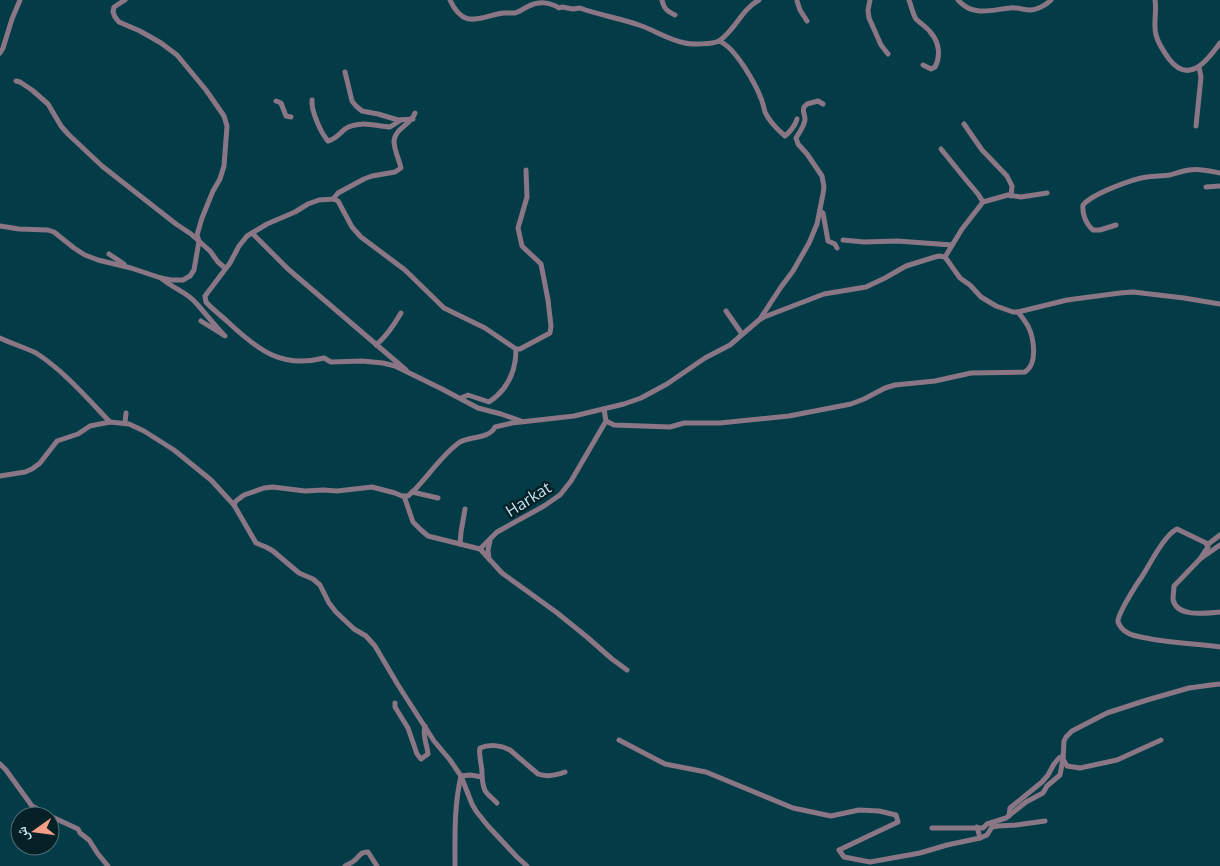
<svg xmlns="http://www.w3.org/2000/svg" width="1220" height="866" font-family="'Open Sans','Noto Naskh Arabic',sans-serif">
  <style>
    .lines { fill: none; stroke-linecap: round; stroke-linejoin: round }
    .minor { stroke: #8a7684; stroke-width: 5 }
    .labels { text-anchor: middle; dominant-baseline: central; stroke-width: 5; stroke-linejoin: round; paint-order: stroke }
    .street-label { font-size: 16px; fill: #c5e4ed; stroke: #052127 }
  </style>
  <rect width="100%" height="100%" fill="#033c47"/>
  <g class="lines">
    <!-- minor -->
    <g class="minor">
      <path d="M450 0C464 30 478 17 503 13 507 13 511 13 515 13 520 12 524 8 529 6 538 1 550 2 559 8L562 7 573 9 580 8C599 15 619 18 639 25 654 30 669 40 685 43 692 45 713 44 719 41 735 30 742 9 759 0"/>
      <path d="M662 0C664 9 667 11 675 15"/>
      <polyline points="870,0 868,10 869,18 881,45 888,54"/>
      <path d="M909 0C911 5 913 15 916 19 921 24 927 27 931 33 939 42 941 56 935 67L931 69 923 65"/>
      <path d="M958 0C973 17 991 10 1010 8 1017 7 1023 10 1030 10 1037 10 1046 5 1051 0"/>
      <path d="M1155 0C1157 11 1153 24 1156 35 1158 43 1164 52 1169 59 1189 85 1207 61 1220 43"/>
      <polyline points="797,1 800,10 807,21"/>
      <path d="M719 41C735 47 756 84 762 101 763 104 764 108 765 112 769 121 778 130 785 136 791 131 795 126 797 119"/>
      <polyline points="0,53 3,48 12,19 20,0"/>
      <polyline points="345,72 352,101 356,106 362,111 378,114 398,120 413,119"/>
      <polyline points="16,81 20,82 32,90 48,104 61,126 68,134 102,166 176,224 191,234 210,251 218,262 225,268"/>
      <path d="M312 100C311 111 321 133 328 141 336 139 339 134 345 129 358 120 376 126 390 127L401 120"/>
      <polyline points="276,101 281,103 286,116 291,117"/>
      <path d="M415 113C411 125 395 128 394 141 394 150 399 159 401 168L395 172 372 176 364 179 338 193 333 199 319 200 308 204 295 212 267 224 247 236 239 246 230 263 205 296 206 302C213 310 222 316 229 323 258 350 282 369 324 358L331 362 362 361 383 363 395 366 442 389 478 408 501 414 521 421"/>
      <polyline points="964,124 982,150 1007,176 1012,186 1011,196"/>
      <polyline points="1196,126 1201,77 1199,67"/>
      <polyline points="941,149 967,181 978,194 983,202"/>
      <polyline points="1206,187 1220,186"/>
      <path d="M333 199 338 201 352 227 361 237 405 270 444 308 485 328 516 349C516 371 507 390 489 402L468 395 461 398"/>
      <polyline points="820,211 823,213 828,241 835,244 837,248"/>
      <path d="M1116 225 1100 230H1093C1086 224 1082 214 1083 205 1092 194 1132 179 1147 177 1154 176 1162 176 1170 175 1176 173 1183 171 1189 170 1199 168 1210 171 1220 173"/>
      <polyline points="0,226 19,229 48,230 54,232 74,248 85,255 98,260 131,268 161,278 171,280 183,280 190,276 194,270 199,241 197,235 202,218 213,191 220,179 224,166 227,126 224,116 206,90 177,55 161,43 140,31 119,22 115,17 113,12 114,7 125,0"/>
      <polyline points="252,233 288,269 406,370"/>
      <polyline points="843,240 864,242 897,241 952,245"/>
      <polyline points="109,254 124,264"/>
      <polyline points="945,257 962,229 983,202 1008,195 1021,197 1047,193"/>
      <path d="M161 278C172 288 187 292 196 303 206 314 214 325 225 336L201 321"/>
      <polyline points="726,311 742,334"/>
      <path d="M760 319 781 287 793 271 809 243 817 224 823 194 824 187 822 176 807 154 798 144 796 138C799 133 805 125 805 119 805 114 802 112 804 107L807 104 818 101 823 104"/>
      <path d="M0 338C12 344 24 347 36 353 63 370 88 399 110 422"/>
      <path d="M376 345C387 336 394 325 401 313"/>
      <polyline points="516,349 520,349 550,333 551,326 548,300 541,264 522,246 518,228 527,197 526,170"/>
      <path d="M606 421 614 425 670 427 684 423H720L789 416 851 404 864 399 885 388 895 385 935 381 971 373 1025 372C1038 364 1034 338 1028 326 1025 321 1022 317 1018 312"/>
      <polyline points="125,423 126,413"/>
      <polyline points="0,476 25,472 32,469 40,463 57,441 78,434 90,426 110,422 129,424 144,431 174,450 211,480 234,505 256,543 266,547 273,551 299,573 313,579 320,585 329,603 336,612 354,629 366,636 375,646 398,685 434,741 450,760 461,776 472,804 476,811 488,826 517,857 527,866"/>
      <polyline points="412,492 438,498"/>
      <polyline points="234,505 236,501 244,495 264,488 273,487 305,491 323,490 337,491 372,487 395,493 402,496 404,496"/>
      <polyline points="460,544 461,532 465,509"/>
      <polyline points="1207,545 1220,535"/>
      <polyline points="480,549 497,532 544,506 560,495 571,481 606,421 604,409"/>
      <polyline points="489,559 488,550 490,541"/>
      <polyline points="1200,559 1220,545"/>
      <path d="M1220 612C1206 613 1176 618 1173 599 1173 595 1174 590 1174 586L1200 559 1208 547 1206 543 1177 529C1164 535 1149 566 1141 578 1136 585 1117 615 1118 622 1120 627 1124 631 1128 633 1135 637 1143 637 1151 639 1174 643 1197 644 1220 647"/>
      <path d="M627 670 612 659 587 637 556 612 502 573 480 549 428 536 421 530 413 522 404 496H408C412 492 416 489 419 485 432 471 444 453 460 442 471 436 489 439 495 427L512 423 574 416 624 404 641 398 667 384 705 358 730 345 759 320 764 317 824 294 866 287 885 278 906 266 935 257 939 256 945 257 960 278 970 285 981 297 996 306 1013 312H1018L1067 300 1120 293 1133 292 1184 298 1220 304"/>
      <path d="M395 703V707L408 728 417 754 421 759 428 754C427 744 422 735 425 726"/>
      <polyline points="619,740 665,764 706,772 793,808 831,816 859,810 879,811 896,815 898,822 839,850 844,857 870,862 920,853 947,845 980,838 977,827"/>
      <polyline points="1063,759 1067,766 1080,768 1117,760 1161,740"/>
      <polyline points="0,764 6,770 32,806 50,816"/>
      <path d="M482 777C484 794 486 792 497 803"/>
      <polyline points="50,816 78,829 80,833 89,840 98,854 108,866"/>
      <polyline points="1009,816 1010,808 1042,782 1048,775 1054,764 1059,758 1063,756"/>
      <polyline points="932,828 983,828 987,824 1006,818 1026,802 1043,793 1047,786 1060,775 1063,759 1064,741 1066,737 1072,731 1107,713 1147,700 1189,688 1211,685 1220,684"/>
      <polyline points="980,838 987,835 992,827 998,826 1016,825 1045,821"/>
      <path d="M345 866C348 864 352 863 355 860 360 856 360 852 368 852L377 866"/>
      <path d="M455 866C455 835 454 806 461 776L470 775 482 777C483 767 478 756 480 748 489 744 501 745 510 750L538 774C546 777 557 775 565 772"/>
    </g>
  </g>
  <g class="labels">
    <!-- street labels -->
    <g class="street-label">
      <text transform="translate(528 499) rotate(-32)">Harkat</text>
    </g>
  </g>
  <!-- north arrow -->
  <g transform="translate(35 831) rotate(256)"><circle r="24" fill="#052127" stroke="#526f76"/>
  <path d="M0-4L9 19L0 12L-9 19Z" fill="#f49e87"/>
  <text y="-8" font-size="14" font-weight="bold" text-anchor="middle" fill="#c5e4ed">ش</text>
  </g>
</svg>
